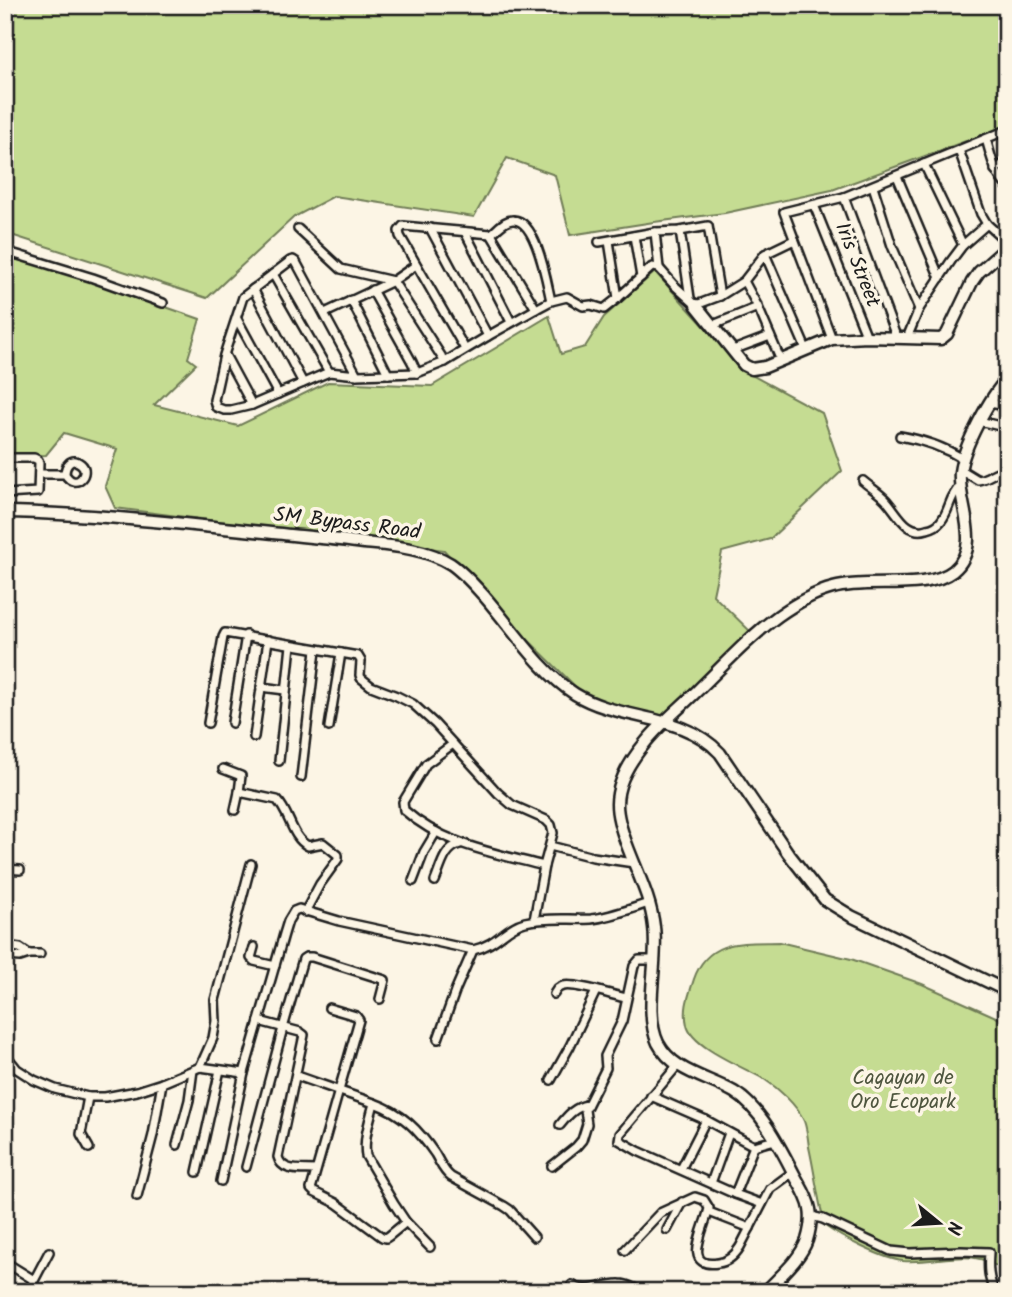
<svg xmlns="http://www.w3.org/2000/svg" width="1012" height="1297" font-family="Kalam,sans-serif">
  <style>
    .green { fill: #c5dc92; stroke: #707c57; stroke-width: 2 }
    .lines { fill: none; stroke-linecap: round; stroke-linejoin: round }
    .street-casing { stroke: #1c1c1c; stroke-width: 12 }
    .secondary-casing { stroke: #1c1c1c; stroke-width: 15 }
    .street { stroke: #fcf5e5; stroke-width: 7 }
    .secondary { stroke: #fcf5e5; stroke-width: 10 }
    .labels { text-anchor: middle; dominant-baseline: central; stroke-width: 7; stroke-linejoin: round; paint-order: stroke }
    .street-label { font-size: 21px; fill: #1c1c1c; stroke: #fcf5e5 }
    .park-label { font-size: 21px; fill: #4f563f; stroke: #fcf5e5 }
  </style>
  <rect width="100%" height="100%" fill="#fcf5e5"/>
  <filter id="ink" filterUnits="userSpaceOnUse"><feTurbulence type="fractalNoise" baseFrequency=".0143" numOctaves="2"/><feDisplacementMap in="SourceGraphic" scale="14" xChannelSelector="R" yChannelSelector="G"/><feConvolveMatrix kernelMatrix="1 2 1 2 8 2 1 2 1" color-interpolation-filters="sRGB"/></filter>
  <g filter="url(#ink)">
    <!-- green -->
    <g class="green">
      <polygon points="5,5 1007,5 1007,126 832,190 725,213 654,222 570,235 555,175 507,158 474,217 334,196 294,217 207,298 5,233"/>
      <polygon points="5,251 200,319 188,358 196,364 154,405 238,426 328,382 432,386 549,316 561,354 585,347 604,317 655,272 746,372 822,413 842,471 770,539 722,552 713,595 755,636 669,718 591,702 487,599 444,550 115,508 105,486 117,449 64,433 46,455 5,457"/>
      <path d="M779 942 851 959 922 984 1007 1022V1273C971 1244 942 1264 903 1261 883 1259 842 1238 825 1226 818 1200 815 1174 809 1147 808 1139 807 1129 804 1121 797 1105 778 1088 764 1079 745 1068 691 1047 687 1025 683 1008 689 995 694 979 708 938 743 943 779 942Z"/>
    </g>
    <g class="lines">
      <defs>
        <g id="street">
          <path d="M986 139C991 155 994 174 1007 186"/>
          <polyline points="959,150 981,214 987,224 1007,242"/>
          <polyline points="924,164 963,245"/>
          <polyline points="995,170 1007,161"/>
          <polyline points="897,176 940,278"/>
          <polyline points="873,186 892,246 919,309"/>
          <polyline points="844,197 897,339"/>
          <polyline points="814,205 867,337"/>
          <polyline points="430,228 488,336"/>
          <polyline points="298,229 341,269 393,281 445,362"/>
          <polyline points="680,231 690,298"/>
          <polyline points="465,232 511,322"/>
          <polyline points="655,232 659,268"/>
          <polyline points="491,234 536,309"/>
          <polyline points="634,236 641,277"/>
          <polyline points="609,241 618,298"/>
          <polyline points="599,242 655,232 680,231 708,226 720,296"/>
          <polyline points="5,251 93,278 163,303"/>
          <polyline points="765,254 806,349"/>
          <polyline points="273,274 329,372"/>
          <polyline points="744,281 758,307 781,361"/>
          <polyline points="253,289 303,383"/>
          <polyline points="372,290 412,362 417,373"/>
          <polyline points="351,300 388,374"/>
          <polyline points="325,313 393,281 416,265"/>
          <polyline points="237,319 278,394"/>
          <polyline points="713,325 758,307"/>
          <polyline points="907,338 919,309 951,261 963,245 987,224"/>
          <polyline points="832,339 784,212 844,197 1007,130"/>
          <path d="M465 349 400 236 399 231 403 226 491 234C498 229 505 219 514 220 537 221 547 284 551 301"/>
          <polyline points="733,350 770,336"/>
          <polyline points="225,355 252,405"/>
          <polyline points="357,375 296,262 293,260 290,261 243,297 224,355 214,400 216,407 224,410 231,410 252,405 329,372 357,375 417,373 445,362 488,336 536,309 551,301 567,297 583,306 591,305 604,309 618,298 652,267 659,268 674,285 696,305 720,296 744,281 765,254 794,240"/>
          <polyline points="989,403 1007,406"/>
          <polyline points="979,421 1004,427"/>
          <path d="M900 436C923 440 944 447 963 459"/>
          <polyline points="5,458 34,458 38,460 39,463 38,492 5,494"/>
          <path d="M960 469 978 480C989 479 996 469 1007 470"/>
          <path d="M39 474H65C76 492 91 472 81 464 71 456 65 466 65 474"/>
          <path d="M863 481C870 487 878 492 885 499 897 511 906 536 927 529 932 528 938 525 941 521 950 510 949 497 960 486"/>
          <polyline points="261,687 285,690"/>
          <polyline points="208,723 223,637 225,633 358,656 361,661 360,675 361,678 371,686 397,696 413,704 435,724 498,793 512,805 546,820 551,825 553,833 544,866 534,920"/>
          <polyline points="232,723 246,635"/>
          <polyline points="329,727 341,653"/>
          <polyline points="254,737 268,640"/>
          <path d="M453 744 426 764 403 802 404 810C443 845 495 853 544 866"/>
          <polyline points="279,761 291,645"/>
          <polyline points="223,769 241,776 239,792"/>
          <polyline points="301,777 316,650"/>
          <path d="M235 810 239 792 277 800C290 813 291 837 308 846L323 843 338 855V859L320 884 305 912"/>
          <polyline points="550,846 593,857 634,863"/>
          <polyline points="5,869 20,870"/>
          <polyline points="413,881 424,852 436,832"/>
          <path d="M435 881C441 867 444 848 460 844"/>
          <polyline points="5,946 20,948 29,954"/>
          <polyline points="254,947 251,958 254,961 275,966"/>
          <polyline points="5,956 20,957 29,954 40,954"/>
          <path d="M554 994C557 989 557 988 563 986 575 983 612 995 626 998"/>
          <polyline points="329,1008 356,1016 359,1020 311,1189 314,1192 336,1203 382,1237 386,1238 389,1236 406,1222"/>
          <path d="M259 1021 300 1032 304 1035 278 1157C282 1173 302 1169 315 1170"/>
          <polyline points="438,1039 456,989 473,950"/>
          <polyline points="5,1054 17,1069 34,1080 55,1089 88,1097 105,1097 137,1091 162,1083 200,1067 244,1073"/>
          <polyline points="678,1065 620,1134 619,1140 638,1151 735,1194 762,1204"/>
          <polyline points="200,1067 213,1038 216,1021 215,1000 251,864"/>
          <path d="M297 1076 374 1103C370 1120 363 1138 366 1156L394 1204 406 1222 430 1247"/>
          <polyline points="551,1080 570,1046 596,991"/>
          <polyline points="651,1096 706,1120 754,1146 775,1140"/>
          <polyline points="88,1097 81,1134 89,1148"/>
          <path d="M374 1103C402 1113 418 1129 435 1154 440 1162 443 1171 451 1177L504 1206 510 1210 534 1237"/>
          <path d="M560 1125C568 1115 575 1107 587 1105"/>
          <polyline points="177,1145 189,1100 193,1070"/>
          <polyline points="552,1166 576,1147 582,1140 587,1124 585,1110 606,1068 605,1056 622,1021 634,966 639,960 655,960"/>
          <polyline points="246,1167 283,1028 303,959 306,957 312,957 385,980 380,999"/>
          <polyline points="681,1169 706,1120"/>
          <polyline points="197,1172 220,1070"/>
          <path d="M221 1181 244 1073 284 934 288 921 294 911 299 909 339 921 473 950C497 945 505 927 525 922 547 917 569 920 591 919 611 917 630 909 649 903"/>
          <polyline points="711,1183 729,1133"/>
          <polyline points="735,1194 754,1146"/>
          <polyline points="137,1196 153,1135 162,1083"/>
          <polyline points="709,1212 750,1228"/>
          <path d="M811 1216 823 1219 891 1251 910 1253 961 1251 989 1252C988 1267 988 1279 995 1292"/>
          <polyline points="667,1230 682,1202"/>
          <path d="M625 1250 660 1213 695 1197 704 1200 709 1208C706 1226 680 1269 718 1263 728 1262 735 1255 740 1247L770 1189 793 1172"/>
          <polyline points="5,1262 34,1280"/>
          <path d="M572 1285C587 1295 604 1283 620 1284 628 1284 635 1289 643 1292"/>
          <polyline points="28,1292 49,1252"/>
        </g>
        <g id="secondary">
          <polyline points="696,305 744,365 752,369 765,367 832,339 867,337 941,339 947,334 972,282 979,272 1007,247"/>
          <path d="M5 512C104 514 203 526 301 536 322 538 343 540 364 543 394 546 425 548 451 564 464 573 474 585 485 597 512 628 541 673 575 694 620 722 682 712 720 753L788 853 825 900 851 916 1007 991"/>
          <path d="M765 1292C779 1277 800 1260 807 1240 810 1230 812 1219 810 1209 808 1197 801 1187 795 1176 781 1149 761 1108 734 1092 708 1077 673 1072 658 1043 643 1012 659 962 654 927 651 899 637 872 627 845 622 832 617 818 617 804 617 782 631 760 645 743 660 724 680 708 697 691 723 666 749 637 778 616 795 604 813 593 833 588 867 578 926 592 953 571 984 545 957 504 960 472 963 447 990 397 1007 379"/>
        </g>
      </defs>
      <!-- street casing -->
      <use href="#street" class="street-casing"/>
      <!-- secondary casing -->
      <use href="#secondary" class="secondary-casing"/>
      <!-- street -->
      <use href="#street" class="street"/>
      <!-- secondary -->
      <use href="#secondary" class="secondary"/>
    </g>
  </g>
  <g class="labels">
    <!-- street labels -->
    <g class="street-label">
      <text transform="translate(857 265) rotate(68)">Iris Street</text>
      <text transform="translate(347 524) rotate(7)">SM Bypass Road</text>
    </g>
    <!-- park labels -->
    <g class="park-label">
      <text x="903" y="1078">Cagayan de<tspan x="903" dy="24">Oro Ecopark</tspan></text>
    </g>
  </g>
  <!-- margin -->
  <rect width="1012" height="1297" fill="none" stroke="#fcf5e5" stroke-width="28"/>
  <rect x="14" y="14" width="984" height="1269" fill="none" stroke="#1c1c1c" stroke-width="2.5" filter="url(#ink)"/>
  <!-- north arrow -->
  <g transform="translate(939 1223) rotate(108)" stroke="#fcf5e5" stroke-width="5" paint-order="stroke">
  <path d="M0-5L12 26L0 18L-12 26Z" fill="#1c1c1c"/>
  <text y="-10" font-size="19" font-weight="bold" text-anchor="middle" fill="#1c1c1c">N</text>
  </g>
</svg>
